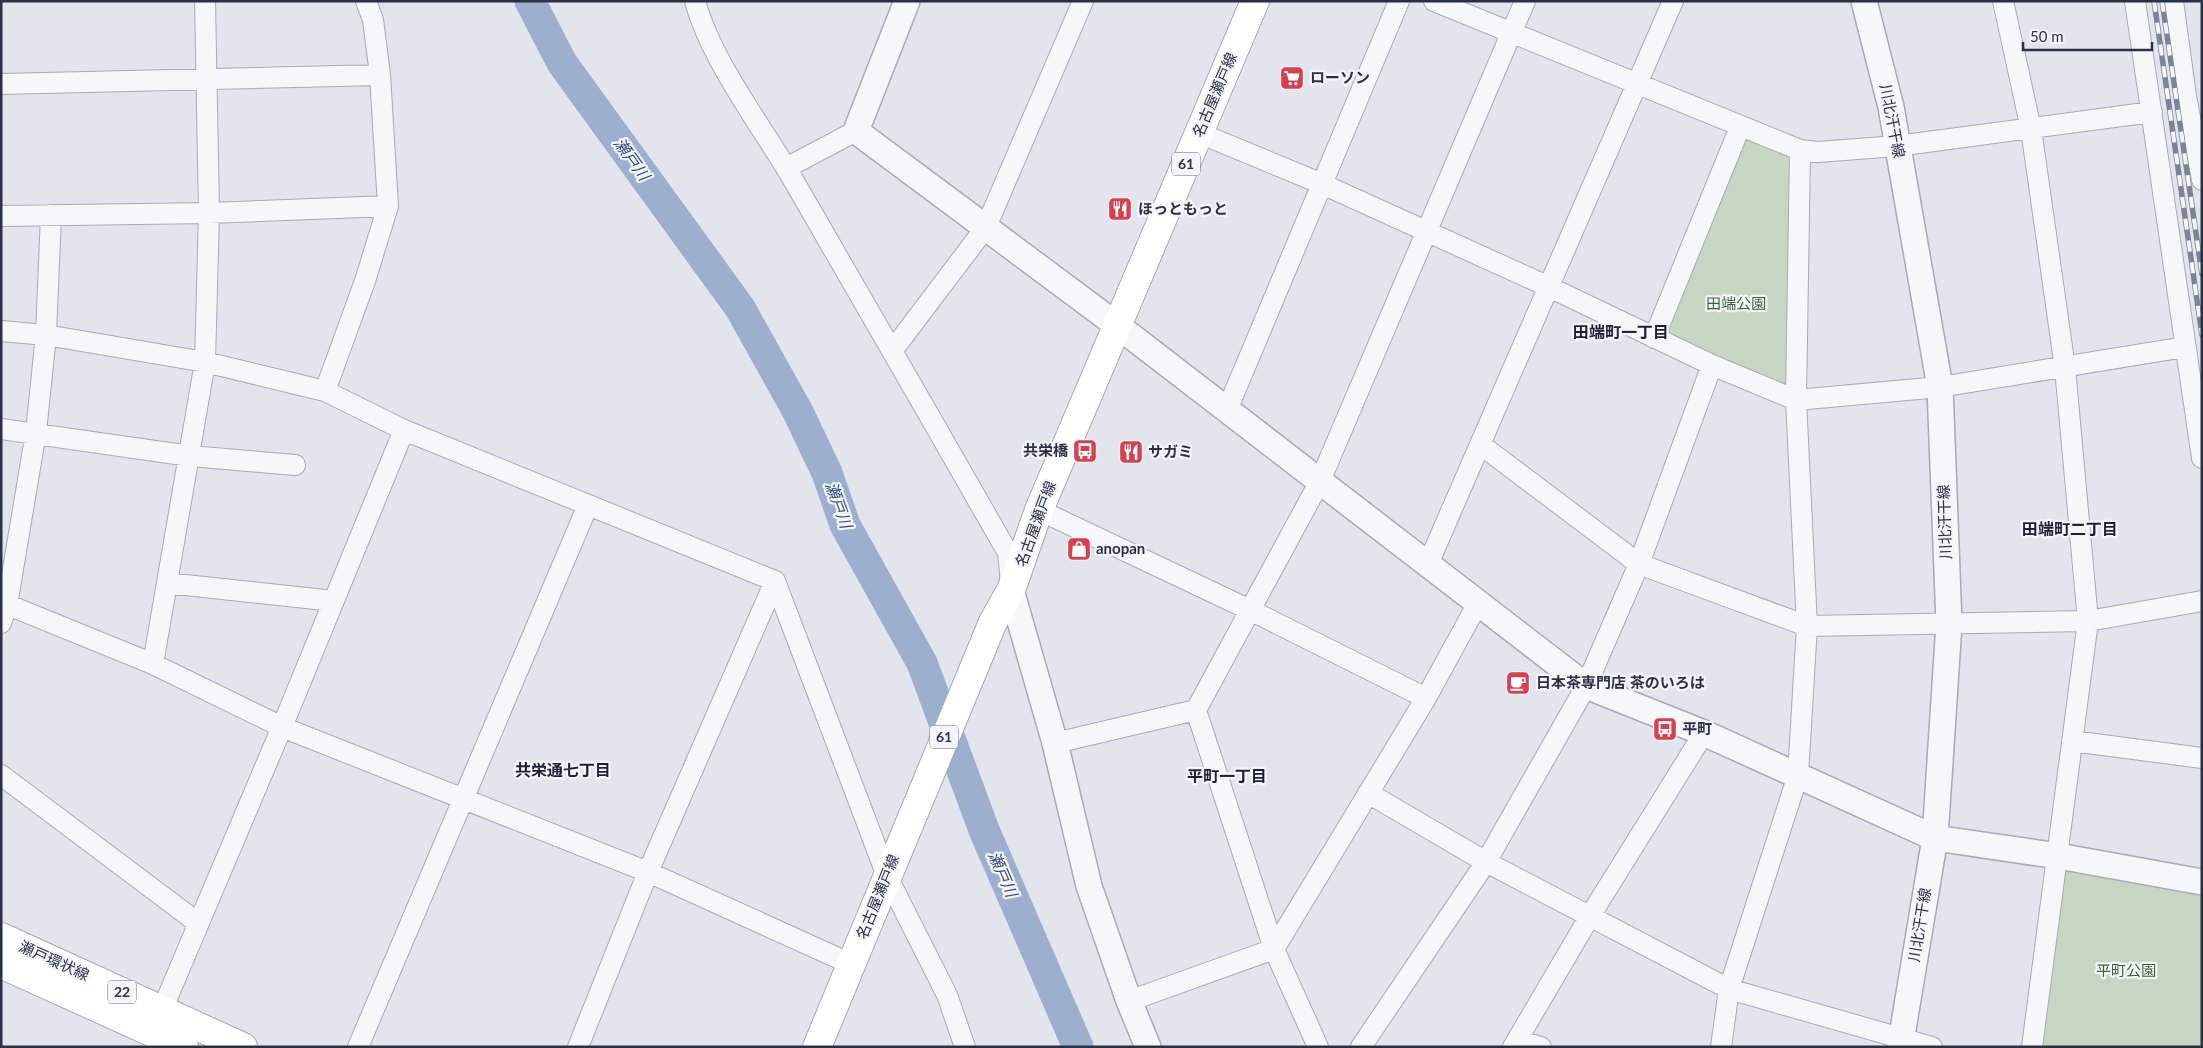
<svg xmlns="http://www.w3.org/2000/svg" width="2203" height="1048" font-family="Lato,'Noto Sans JP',sans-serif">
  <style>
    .green { fill: #c7d6c3 }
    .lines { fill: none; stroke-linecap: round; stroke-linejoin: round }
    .river { stroke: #9cb0ce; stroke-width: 31 }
    .minor-casing { stroke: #a7abb7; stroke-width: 22 }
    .tertiary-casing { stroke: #a7abb7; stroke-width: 28 }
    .primary-casing { stroke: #a1a9b8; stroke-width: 30 }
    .minor { stroke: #f6f7f9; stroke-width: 20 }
    .tertiary { stroke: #f6f7f9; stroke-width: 25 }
    .primary { stroke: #fff; stroke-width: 28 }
    .rail-casing { stroke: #7b8396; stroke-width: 5.5 }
    .rail { stroke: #f3f5f9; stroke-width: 4; stroke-dasharray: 11; stroke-linecap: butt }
    .labels { text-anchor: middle; stroke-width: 4.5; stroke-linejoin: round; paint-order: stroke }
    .shield { fill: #f3f5f9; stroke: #666c7b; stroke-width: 1 }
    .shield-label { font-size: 14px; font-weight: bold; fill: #293145 }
    .poi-label { font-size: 15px; font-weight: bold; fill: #293145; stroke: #f3f5f9; text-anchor: start }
    .street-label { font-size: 15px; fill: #293145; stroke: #f3f5f9 }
    .park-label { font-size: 15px; fill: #3b6235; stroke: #f3f5f9 }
    .water-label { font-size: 16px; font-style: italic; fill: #304d7c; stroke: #f3f5f9 }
    .neighbourhood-label { font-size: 16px; font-weight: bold; fill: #1b2236; stroke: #f3f5f9 }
  </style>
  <rect width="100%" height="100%" fill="#e2e5ec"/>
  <path class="green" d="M 1746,137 L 1792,155 L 1791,392 L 1664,332 Z
    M 2063,871 L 2202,896 L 2202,1047 L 2040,1047 Z"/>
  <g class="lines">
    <path class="river" d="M 530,1 L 562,63 L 740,308 L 798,412 L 827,473 L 845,525 L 922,663 L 984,830 L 1078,1047"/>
    <defs>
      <path id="minor" d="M 695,1 C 710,58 760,124 791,176 C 864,302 936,427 1008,553 L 1011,583
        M 1434,1 L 1800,150 L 1818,152 L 1897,146 L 2152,112
        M 2003,1 L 2031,129 L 2065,368 L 2088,621 L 2032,1047
        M 2135,1 L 2202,458
        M 2173,1 L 2186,96 L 2202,180
        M 1,84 L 380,75
        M 1199,133 L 1320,183 L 1547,286 L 1712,365 L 1796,400 L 1940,387 L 2185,347
        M 786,168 L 856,131
        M 1,216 L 209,213 L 388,206
        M 1,331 L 46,335 L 205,362 L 325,391 L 404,430 L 775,581 L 887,876 L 947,995 L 965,1047
        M 1654,338 L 1740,127
        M 892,351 L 986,227 L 1083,1
        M 325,391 L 365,281 L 388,206 L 380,75 L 373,20 L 366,1
        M 1227,410 L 1399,1
        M 1,429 L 190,456 L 295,465
        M 1481,445 L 1639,564 L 1807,626 L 2088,621 L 2202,601
        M 1039,510 L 1250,610 L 1426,698
        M 1428,564 L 1673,1
        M 167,583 L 334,601
        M 1,602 L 153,664 L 282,727 L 648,872 L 851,964
        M 1,623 L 7,605 L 36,432 L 46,335 L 51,215
        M 153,664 L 205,362 L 209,213 L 205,1
        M 2072,741 L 2202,758
        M 1055,743 L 1196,710
        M 1,775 L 198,923
        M 1368,793 L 1486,862 L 1729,989 L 1932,1047
        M 1129,1001 L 1274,949 L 1426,698 L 1478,603
        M 162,1010 L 282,727 L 404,430
        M 1517,1040 L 1541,1047
        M 358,1047 L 588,505
        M 578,1047 L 648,872 L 775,581
        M 1318,1047 L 1274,949 L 1196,710 L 1320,481 L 1525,1
        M 1361,1047 L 1486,862 L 1586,686 L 1639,564 L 1712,365
        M 1513,1047 L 1590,916 L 1704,733
        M 1721,1047 L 1729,989 L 1798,775 L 1807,626 L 1796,400 L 1800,150"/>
      <path id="tertiary" d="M 907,1 L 856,131 L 1118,326 L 1586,686 L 1704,733 L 1935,838 L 2058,856 L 2202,882
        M 1864,1 L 1891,107 L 1940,387 L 1949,624 L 1935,838 L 1900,1047
        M 1011,590 L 1055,743 L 1089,886 L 1129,1001 L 1148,1047"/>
      <path id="primary" d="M 1,937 L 243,1047
        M 1,964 L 184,1047
        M 817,1047 L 993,622 L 1011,590 L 1039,510 L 1255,1"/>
    </defs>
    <use href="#minor" class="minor-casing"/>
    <use href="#tertiary" class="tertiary-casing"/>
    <use href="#primary" class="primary-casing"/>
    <use href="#minor" class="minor"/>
    <use href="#tertiary" class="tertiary"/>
    <use href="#primary" class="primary"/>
    <defs>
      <path id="rail" d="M 2154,1 L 2202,335
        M 2162,1 L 2202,274"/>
    </defs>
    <use href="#rail" class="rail-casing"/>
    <use href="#rail" class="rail"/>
  </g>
  <defs>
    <symbol id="supermarket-square" viewBox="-11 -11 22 22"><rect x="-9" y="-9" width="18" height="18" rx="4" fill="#d7414d" stroke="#f3f5f9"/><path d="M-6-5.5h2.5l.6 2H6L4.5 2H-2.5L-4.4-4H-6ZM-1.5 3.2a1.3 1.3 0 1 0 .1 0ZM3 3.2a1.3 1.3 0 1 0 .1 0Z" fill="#fff"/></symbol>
    <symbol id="restaurant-square" viewBox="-11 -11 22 22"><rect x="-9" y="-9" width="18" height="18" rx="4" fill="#d7414d" stroke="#f3f5f9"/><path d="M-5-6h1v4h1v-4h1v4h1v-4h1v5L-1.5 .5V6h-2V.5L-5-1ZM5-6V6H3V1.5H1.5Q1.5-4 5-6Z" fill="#fff"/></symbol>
    <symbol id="bus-square" viewBox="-11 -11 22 22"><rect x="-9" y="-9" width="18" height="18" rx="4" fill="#d7414d" stroke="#f3f5f9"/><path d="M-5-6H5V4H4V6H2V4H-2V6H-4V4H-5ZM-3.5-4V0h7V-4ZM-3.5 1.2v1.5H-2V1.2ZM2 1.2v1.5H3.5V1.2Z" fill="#fff"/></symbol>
    <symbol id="shop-square" viewBox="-11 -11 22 22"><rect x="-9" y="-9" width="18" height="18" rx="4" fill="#d7414d" stroke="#f3f5f9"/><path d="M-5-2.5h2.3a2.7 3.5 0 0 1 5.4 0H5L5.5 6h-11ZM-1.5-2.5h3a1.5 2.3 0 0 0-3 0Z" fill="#fff"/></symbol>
    <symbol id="cafe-square" viewBox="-11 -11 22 22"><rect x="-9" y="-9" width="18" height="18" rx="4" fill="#d7414d" stroke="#f3f5f9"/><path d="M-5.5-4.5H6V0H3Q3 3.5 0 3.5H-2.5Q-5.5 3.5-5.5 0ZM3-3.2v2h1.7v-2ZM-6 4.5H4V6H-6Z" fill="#fff"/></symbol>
  </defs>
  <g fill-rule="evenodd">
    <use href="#supermarket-square" x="1278" y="64" width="28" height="28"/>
    <use href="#restaurant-square" x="1106" y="195" width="28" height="28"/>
    <use href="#bus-square" x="1071" y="437" width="28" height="28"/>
    <use href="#restaurant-square" x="1117" y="438" width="28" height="28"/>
    <use href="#shop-square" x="1065" y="535" width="28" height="28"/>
    <use href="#cafe-square" x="1504" y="669" width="28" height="28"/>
    <use href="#bus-square" x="1651" y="715" width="28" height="28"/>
  </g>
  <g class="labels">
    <g class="shield">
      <rect x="1172" y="152.5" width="28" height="23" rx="4"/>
      <rect x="930" y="725.5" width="28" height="23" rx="4"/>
      <rect x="108" y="980.5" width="28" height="23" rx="4"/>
    </g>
    <g class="shield-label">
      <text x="1186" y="169">61</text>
      <text x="944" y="742">61</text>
      <text x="122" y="997">22</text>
    </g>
    <g class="poi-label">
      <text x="1310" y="83">ローソン</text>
      <text x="1138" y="214">ほっともっと</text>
      <text x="1068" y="456" text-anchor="end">共栄橋</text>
      <text x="1148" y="457">サガミ</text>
      <text x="1096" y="554">anopan</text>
      <text x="1536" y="688">日本茶専門店 茶のいろは</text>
      <text x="1682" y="734">平町</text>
    </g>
    <g class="street-label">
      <text transform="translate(1215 95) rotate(-67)" y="5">名古屋瀬戸線</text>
      <text transform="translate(1892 121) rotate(79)" y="5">川北汗干線</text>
      <text transform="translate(1945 522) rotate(-92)" y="5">川北汗干線</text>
      <text transform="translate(1036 524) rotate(-70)" y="5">名古屋瀬戸線</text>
      <text transform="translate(878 897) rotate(-68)" y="5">名古屋瀬戸線</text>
      <text transform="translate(1920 925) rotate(-81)" y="5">川北汗干線</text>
      <text transform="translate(54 961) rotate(24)" y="5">瀬戸環状線</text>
    </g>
    <g class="park-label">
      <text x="1736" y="309">田端公園</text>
      <text x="2126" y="976">平町公園</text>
    </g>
    <g class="water-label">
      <text transform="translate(632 159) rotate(54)" y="6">瀬戸川</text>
      <text transform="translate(839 505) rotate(70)" y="6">瀬戸川</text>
      <text transform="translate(1003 874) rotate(66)" y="6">瀬戸川</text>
    </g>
    <g class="neighbourhood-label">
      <text x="1621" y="338">田端町一丁目</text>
      <text x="2070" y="535">田端町二丁目</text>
      <text x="563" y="776">共栄通七丁目</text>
      <text x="1227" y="782">平町一丁目</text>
    </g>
  </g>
  <rect width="2203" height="1048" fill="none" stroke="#293145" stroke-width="5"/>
  <path d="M2023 42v8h129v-8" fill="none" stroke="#293145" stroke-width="2.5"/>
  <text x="2030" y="42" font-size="15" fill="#293145" stroke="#f3f5f9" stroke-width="4" paint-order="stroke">50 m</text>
</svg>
